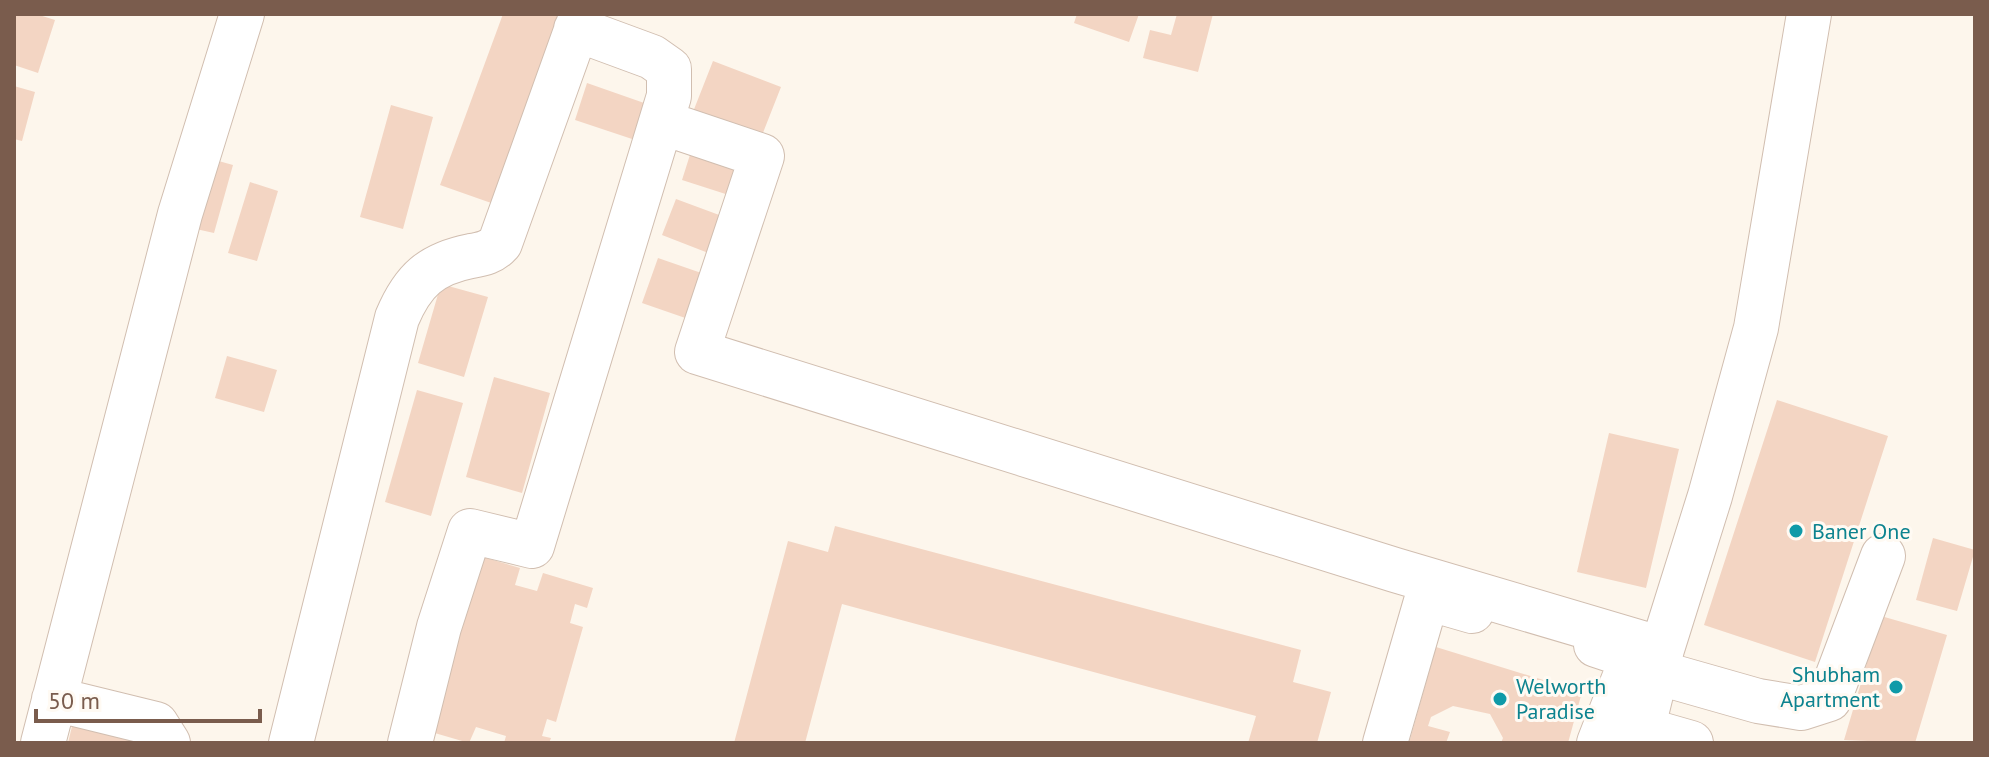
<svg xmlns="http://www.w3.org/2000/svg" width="1989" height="757" font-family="'PT Sans',sans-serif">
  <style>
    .building { fill: #f3d5c3 }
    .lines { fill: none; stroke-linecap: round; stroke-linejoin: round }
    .minor-casing { stroke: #d1beb0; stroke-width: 46 }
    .minor { stroke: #fff; stroke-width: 44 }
    .culture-dot { fill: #0f9aa8; stroke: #fffaf3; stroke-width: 3 }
    .labels { text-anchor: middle; stroke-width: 6; stroke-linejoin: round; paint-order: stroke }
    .culture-label { font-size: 22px; fill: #0d838f; stroke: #fffaf3; text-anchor: start }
  </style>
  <rect width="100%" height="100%" fill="#fdf6ec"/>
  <path class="building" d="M 14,14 L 36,14 L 55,20 L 38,73 L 14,65 Z
    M 503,14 L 564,14 L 494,204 L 440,185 Z
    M 1077,14 L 1139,14 L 1129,42 L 1074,23 Z
    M 1177,14 L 1213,14 L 1198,72 L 1143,58 L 1150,30 L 1171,35 Z
    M 713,61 L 781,87 L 759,143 L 691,117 Z
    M 587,83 L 647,104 L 635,140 L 575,120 Z
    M 14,86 L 35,92 L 22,141 L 14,139 Z
    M 391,105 L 433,117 L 403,229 L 360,217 Z
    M 695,139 L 751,157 L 738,198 L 682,180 Z
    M 215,160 L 233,165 L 214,233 L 196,229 Z
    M 250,182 L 278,191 L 257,261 L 228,253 Z
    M 676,199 L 730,219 L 716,256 L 662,235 Z
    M 658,258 L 710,276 L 694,321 L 642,303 Z
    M 441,284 L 488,297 L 464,377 L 418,363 Z
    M 227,356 L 277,370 L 264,412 L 215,398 Z
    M 494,377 L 550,393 L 522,493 L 466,477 Z
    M 417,390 L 463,403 L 431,516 L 385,502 Z
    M 1777,400 L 1888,436 L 1815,662 L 1704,625 Z
    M 1609,433 L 1679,449 L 1646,588 L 1577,572 Z
    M 835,526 L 1301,650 L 1293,682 L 1331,692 L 1317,743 L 1248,743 L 1256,716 L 842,604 L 805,743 L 734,743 L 788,541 L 828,552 Z
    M 1933,538 L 1975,550 L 1957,611 L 1916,600 Z
    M 473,554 L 520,568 L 515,585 L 537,591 L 543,573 L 593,588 L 587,608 L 575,604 L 570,623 L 583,627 L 556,722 L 547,719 L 542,736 L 551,738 L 549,743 L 504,743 L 506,736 L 476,727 L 469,743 L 421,729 Z
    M 1881,616 L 1947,635 L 1915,743 L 1844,740 Z
    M 1436,647 L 1582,692 L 1568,743 L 1501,743 L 1503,738 L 1490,714 L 1453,706 L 1431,717 L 1428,726 L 1450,732 L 1446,743 L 1409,743 Z
    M 74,718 L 144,743 L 68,743 Z"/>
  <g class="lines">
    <defs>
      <path id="minor" d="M 661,122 L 762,156 L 697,352 L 1395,570 L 1662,649
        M 1596,645 L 1623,654 L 1627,671 L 1599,743
        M 1656,672 L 1758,701 L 1801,708 L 1829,699 L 1883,556
        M 54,699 L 156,724 L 168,743
        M 1642,729 L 1691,743
        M 43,743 L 180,214 L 242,14
        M 291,743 L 397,318 C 413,280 431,264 471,256 C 483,254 492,252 500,243 L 582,14
        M 410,743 L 439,627 L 470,531 L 532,546 L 669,96 L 669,69 L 652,57 L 576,29
        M 1385,743 L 1427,598 L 1472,611
        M 1639,743 L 1662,649 L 1710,496 L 1756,328 L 1809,14"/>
    </defs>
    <use href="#minor" class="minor-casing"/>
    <use href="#minor" class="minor"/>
  </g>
  <g class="culture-dot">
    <circle cx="1796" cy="531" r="8"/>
    <circle cx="1896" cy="687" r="8"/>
    <circle cx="1500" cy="699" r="8"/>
  </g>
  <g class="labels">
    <g class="culture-label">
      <text x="1812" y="539">Baner One</text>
      <text x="1880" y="682" text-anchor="end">Shubham<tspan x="1880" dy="25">Apartment</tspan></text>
      <text x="1516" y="694">Welworth<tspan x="1516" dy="25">Paradise</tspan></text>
    </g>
  </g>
  <rect width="1989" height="757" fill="none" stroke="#7a5c4d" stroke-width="32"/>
  <path d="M36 709v12h224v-12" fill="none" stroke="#7a5c4d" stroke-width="4"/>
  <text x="48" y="709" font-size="24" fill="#7a5c4d" stroke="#fffaf3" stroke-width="6" paint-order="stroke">50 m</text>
</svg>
